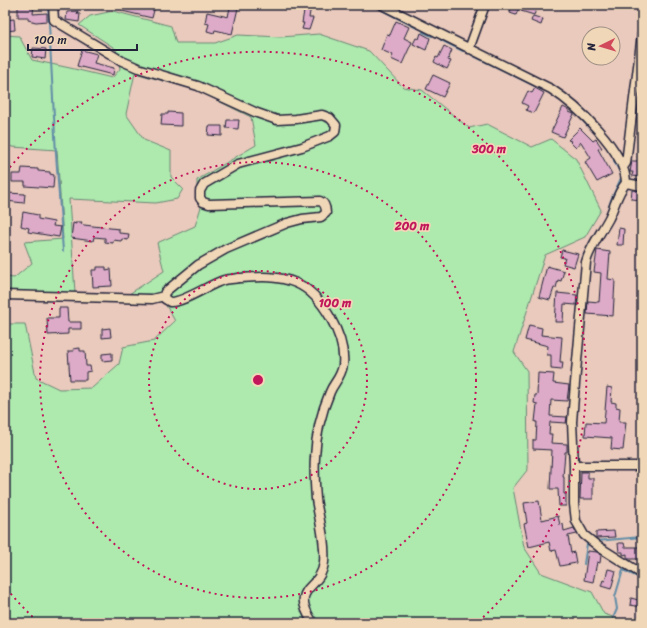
<svg xmlns="http://www.w3.org/2000/svg" width="647" height="628" font-family="Sriracha,sans-serif">
  <style>
    .green { fill: #aee9ae; stroke: #688674; fill-rule: evenodd }
    .lines { fill: none; stroke-linecap: round; stroke-linejoin: round }
    .stream { stroke: #628da7; stroke-width: 2 }
    .building { fill: #ddabc8; stroke: #22223b }
    .minor-casing { stroke: #22223b; stroke-width: 11 }
    .minor { stroke: #f0d7b7; stroke-width: 8 }
    .ring { fill: none; stroke: #c2185b; stroke-width: 2; stroke-dasharray: 2 4 }
    .centre { fill: #c2185b; stroke: #f0d7b7; stroke-width: 2 }
    .ring-label { font-size: 12px; text-anchor: middle; font-weight: bold; fill: #c2185b; stroke: #f0d7b7; stroke-width: 3.5; stroke-linejoin: round; paint-order: stroke }
  </style>
  <rect width="100%" height="100%" fill="#eacabc"/>
  <filter id="ink" filterUnits="userSpaceOnUse"><feTurbulence type="fractalNoise" baseFrequency=".025" numOctaves="2"/><feDisplacementMap in="SourceGraphic" scale="8" xChannelSelector="R" yChannelSelector="G"/><feConvolveMatrix kernelMatrix="1 2 1 2 8 2 1 2 1" color-interpolation-filters="sRGB"/></filter>
  <g filter="url(#ink)">
    <path class="green" d="M 113,11 L 171,26 L 176,43 L 215,43 L 238,35 L 281,37 L 319,34 L 369,51 L 403,87 L 422,90 L 469,128 L 487,124 L 532,147 L 551,139 L 576,159 L 601,210 L 585,237 L 545,255 L 514,352 L 527,371 L 528,469 L 513,488 L 524,547 L 541,573 L 592,592 L 604,614 L 631,623 L 5,623 L 5,324 L 25,324 L 36,378 L 59,389 L 92,388 L 119,364 L 123,347 L 154,341 L 175,321 L 164,302 L 5,299 L 5,277 L 14,278 L 32,263 L 24,242 L 63,239 L 57,150 L 12,147 L 5,143 L 5,35 L 19,36 L 32,60 L 70,68 L 112,78 L 120,69 L 116,49 L 79,25 L 90,16 ZM 135,73 L 196,90 L 251,117 L 256,145 L 197,180 L 197,196 L 201,207 L 195,226 L 157,243 L 164,271 L 129,294 L 75,293 L 69,199 L 156,203 L 177,199 L 183,189 L 171,177 L 171,151 L 144,140 L 126,114 Z"/>
    <g class="lines">
      <path class="stream" d="M 48,5 L 56,154 L 63,251
        M 372,5 L 375,7
        M 382,10 L 417,28
        M 423,32 L 432,36
        M 441,40 L 463,51
        M 472,55 L 543,90
        M 583,121 L 593,131
        M 607,213 L 611,200 L 622,176 L 614,161
        M 569,449 L 569,455
        M 570,461 L 570,472
        M 596,541 L 642,537
        M 584,564 L 587,544
        M 611,623 L 617,609 L 615,597 L 623,570 L 642,579"/>
    </g>
    <path class="building" d="M 18,5 L 34,5 L 33,14 L 47,13 L 47,21 L 36,22 L 28,20 L 28,17 L 18,17 Z
      M 124,5 L 149,5 L 155,6 L 152,18 L 122,11 Z
      M 305,5 L 311,5 L 309,18 L 313,18 L 309,30 L 302,29 L 304,23 L 302,23 Z
      M 512,5 L 520,5 L 516,15 L 510,13 Z
      M 523,5 L 538,5 L 534,15 L 521,11 Z
      M 230,7 L 238,8 L 232,34 L 215,30 L 214,33 L 207,31 L 209,24 L 205,23 L 207,12 L 228,17 Z
      M 78,11 L 77,14 L 80,14 L 79,22 L 66,20 L 67,12 Z
      M 533,16 L 543,19 L 541,25 L 531,21 Z
      M 14,19 L 15,30 L 6,31 L 5,20 Z
      M 396,21 L 409,27 L 404,38 L 412,42 L 402,64 L 391,59 L 393,55 L 381,50 L 387,34 L 390,35 Z
      M 421,33 L 430,38 L 426,50 L 413,44 L 416,38 L 419,39 Z
      M 444,46 L 452,50 L 448,60 L 451,61 L 447,69 L 434,62 L 436,57 L 438,58 Z
      M 33,48 L 46,49 L 45,59 L 32,57 Z
      M 82,50 L 97,54 L 94,63 L 114,68 L 113,75 L 77,66 Z
      M 433,75 L 450,83 L 443,97 L 426,89 Z
      M 535,88 L 544,93 L 534,113 L 526,110 L 528,106 L 522,103 L 528,91 L 532,93 Z
      M 563,107 L 569,110 L 569,112 L 574,114 L 563,137 L 551,132 Z
      M 168,112 L 181,113 L 181,126 L 161,125 L 162,114 L 168,114 Z
      M 227,120 L 239,120 L 238,129 L 226,128 Z
      M 209,126 L 222,126 L 222,136 L 208,135 Z
      M 580,128 L 593,141 L 596,139 L 602,148 L 598,149 L 612,174 L 597,182 L 585,162 L 591,158 L 581,142 L 576,148 L 570,142 L 571,141 L 568,140 Z
      M 632,161 L 642,161 L 642,177 L 632,176 L 633,172 L 630,172 Z
      M 22,168 L 38,169 L 38,171 L 50,172 L 50,174 L 54,175 L 53,188 L 25,186 L 25,182 L 12,182 L 12,174 L 21,174 Z
      M 632,190 L 642,191 L 642,200 L 631,199 Z
      M 7,193 L 25,194 L 24,203 L 6,201 Z
      M 23,212 L 38,215 L 38,219 L 54,222 L 53,226 L 61,227 L 59,237 L 28,232 L 29,228 L 21,226 Z
      M 76,222 L 82,222 L 81,224 L 84,225 L 119,229 L 119,233 L 129,234 L 128,240 L 122,239 L 121,241 L 113,240 L 113,243 L 105,242 L 105,238 L 94,237 L 93,241 L 71,238 L 73,223 L 76,224 Z
      M 619,228 L 624,229 L 623,245 L 617,245 Z
      M 562,250 L 578,254 L 574,267 L 563,264 L 565,258 L 560,257 Z
      M 597,250 L 610,252 L 608,279 L 615,280 L 613,316 L 587,314 L 588,301 L 599,302 L 601,273 L 594,272 Z
      M 547,266 L 564,271 L 561,281 L 558,280 L 556,288 L 554,288 L 550,300 L 539,297 Z
      M 97,267 L 106,267 L 106,270 L 111,269 L 112,286 L 93,287 L 92,270 L 97,270 Z
      M 557,293 L 577,295 L 576,305 L 564,304 L 563,322 L 555,322 Z
      M 59,308 L 67,308 L 68,322 L 81,322 L 81,329 L 68,329 L 68,334 L 48,335 L 47,318 L 59,318 Z
      M 529,325 L 542,328 L 541,335 L 562,337 L 560,362 L 563,362 L 562,370 L 551,369 L 551,355 L 547,355 L 548,346 L 525,340 Z
      M 110,328 L 111,337 L 102,338 L 102,329 Z
      M 80,348 L 80,351 L 85,351 L 86,366 L 90,366 L 91,371 L 86,372 L 86,380 L 70,380 L 68,351 L 74,351 L 73,349 Z
      M 112,353 L 112,360 L 102,361 L 102,354 Z
      M 538,373 L 554,374 L 553,383 L 569,385 L 567,401 L 551,400 L 550,416 L 567,417 L 566,423 L 550,422 L 549,434 L 552,434 L 551,443 L 567,444 L 567,452 L 565,452 L 563,477 L 564,477 L 564,494 L 566,494 L 566,506 L 559,506 L 558,489 L 550,489 L 552,450 L 533,449 L 533,440 L 536,440 L 537,422 L 535,422 L 537,404 L 534,403 L 535,395 L 537,395 Z
      M 607,387 L 612,388 L 611,402 L 616,403 L 616,407 L 620,408 L 619,422 L 626,422 L 623,450 L 611,449 L 612,438 L 585,436 L 586,422 L 604,423 Z
      M 581,472 L 588,472 L 588,478 L 593,478 L 593,499 L 580,499 Z
      M 539,501 L 542,520 L 558,516 L 560,525 L 563,524 L 564,531 L 574,528 L 577,534 L 568,536 L 571,553 L 574,552 L 576,563 L 560,566 L 556,550 L 551,551 L 549,542 L 529,547 L 524,524 L 527,523 L 524,503 Z
      M 614,531 L 615,537 L 596,538 L 596,532 Z
      M 618,543 L 624,543 L 625,547 L 640,547 L 640,553 L 642,553 L 642,559 L 629,559 L 627,558 L 627,554 L 623,555 L 623,552 L 619,552 Z
      M 588,551 L 597,552 L 601,555 L 600,563 L 597,562 L 593,582 L 584,580 Z
      M 608,569 L 616,571 L 611,589 L 601,586 L 603,580 L 605,581 Z
      M 631,598 L 642,601 L 642,607 L 630,605 Z"/>
    <g class="lines">
      <defs>
        <path id="minor" d="M 382,5 L 551,89 C 576,105 626,151 626,183 C 617,193 615,206 609,218 C 601,233 590,247 586,262 L 575,383 L 572,422 L 574,466 L 574,504 L 576,521 L 584,535 L 599,547 L 642,574
          M 469,49 L 485,5
          M 623,167 L 626,163 L 642,34
          M 626,183 L 642,186
          M 5,295 L 152,299 L 164,296 L 165,292 L 198,265 L 226,249 L 287,223 L 302,219 L 321,217 L 326,213 C 326,207 325,203 320,201 L 209,204 L 203,202 L 200,198 L 200,191 L 204,184 L 238,164 L 302,147 L 330,136 L 335,132 L 336,125 L 330,118 L 322,115 L 296,119 L 277,120 L 257,113 L 198,86 L 138,68 L 122,61 L 54,20 L 53,5
          M 164,296 L 165,299 C 167,300 168,301 170,302 C 183,303 210,284 224,280 C 228,279 234,279 239,278 C 258,277 277,275 296,283 C 322,294 346,337 343,365 C 341,378 334,382 330,392 C 321,413 316,434 315,457 C 314,470 315,486 316,499 C 319,520 326,541 324,562 C 321,592 288,584 313,623
          M 574,466 L 642,466"/>
      </defs>
      <use href="#minor" class="minor-casing"/>
      <use href="#minor" class="minor"/>
    </g>
  </g>
  <g class="ring">
    <circle cx="258" cy="380" r="109"/>
    <circle cx="258" cy="380" r="218"/>
    <path d="M37 621A327 327 0 0 1 6 588M6 172A327 327 0 1 1 479 621"/>
  </g>
  <circle cx="258" cy="380" r="6" class="centre"/>
  <g class="ring-label">
    <text x="489" y="153">300 m</text>
    <text x="412" y="230">200 m</text>
    <text x="335" y="307">100 m</text>
  </g>
  <rect width="647" height="628" fill="none" stroke="#f0d7b7" stroke-width="20"/>
  <rect x="10" y="10" width="627" height="608" fill="none" stroke="#22223b" stroke-width="1.5" filter="url(#ink)"/>
  <g transform="translate(601 46) rotate(265)"><circle r="19" fill="#f0d7b7" stroke="#9e8f85"/>
  <path d="M0-3L7 15L0 10L-7 15Z" fill="#d1495b"/>
  <text y="-6" font-size="11" font-weight="bold" text-anchor="middle" fill="#22223b">N</text>
  </g>
  <path d="M28 44v6h109v-6" fill="none" stroke="#22223b" stroke-width="2"/>
  <text x="34" y="44" font-size="12" fill="#22223b" stroke="#f0d7b7" stroke-width="3" paint-order="stroke">100 m</text>
</svg>
